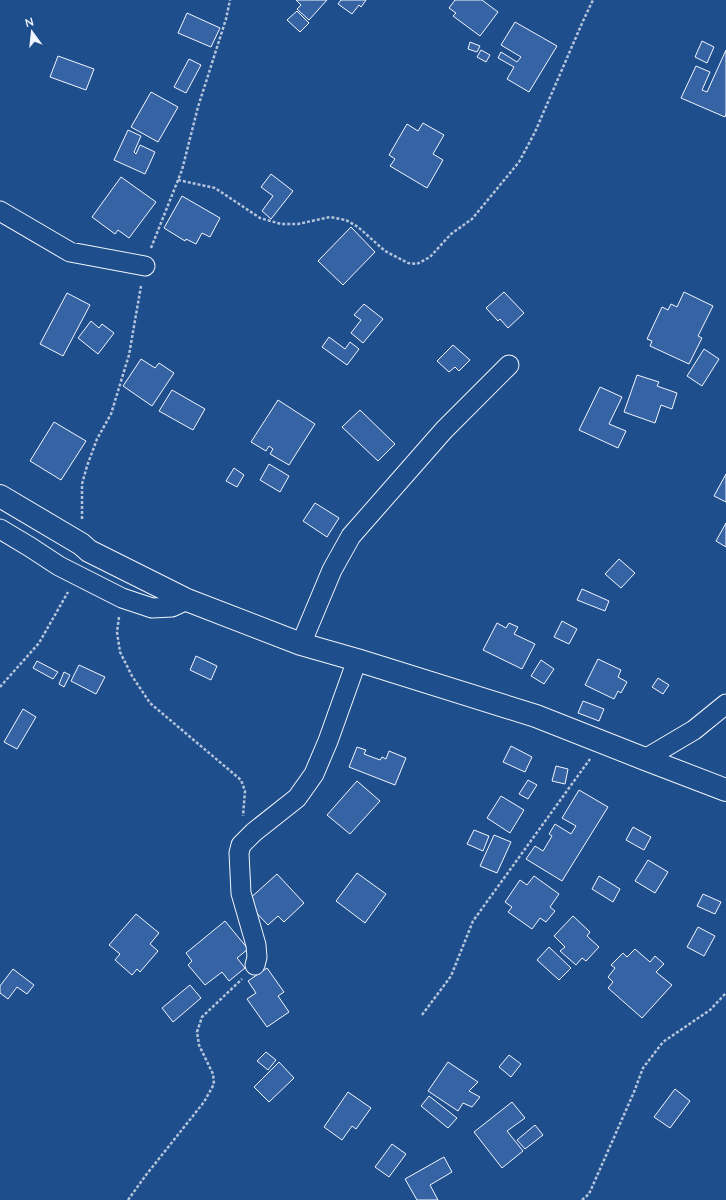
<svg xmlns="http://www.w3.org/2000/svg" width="726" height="1200" font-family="Lato,sans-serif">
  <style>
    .building { fill: #3563a3; stroke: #f2f6ff }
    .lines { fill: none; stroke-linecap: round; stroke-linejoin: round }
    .street-casing { stroke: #f2f6ff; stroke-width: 21 }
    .secondary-casing { stroke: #f2f6ff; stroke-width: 24 }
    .path { stroke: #b3c4dc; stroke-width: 2.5; stroke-dasharray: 3 2; stroke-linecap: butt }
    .street { stroke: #1f4e8c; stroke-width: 19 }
    .secondary { stroke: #1f4e8c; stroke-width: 22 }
  </style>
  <rect width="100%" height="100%" fill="#1f4e8c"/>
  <path class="building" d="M 296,0 L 327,0 L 309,20 L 297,9 L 301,5 Z
    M 341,0 L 366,0 L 361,7 L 359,5 L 352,14 L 338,4 Z
    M 455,0 L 482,0 L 498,12 L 480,36 L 453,16 L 456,13 L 449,8 Z
    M 297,11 L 309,23 L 300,32 L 287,20 Z
    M 187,13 L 220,28 L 211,47 L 178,33 Z
    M 515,22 L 557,46 L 529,92 L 507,79 L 514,67 L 498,58 L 501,52 L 517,62 L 521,57 L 501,45 Z
    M 702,41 L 714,47 L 707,63 L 695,57 Z
    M 470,42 L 480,46 L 477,52 L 468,49 Z
    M 481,50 L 490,55 L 486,62 L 477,57 Z
    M 726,50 L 726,114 L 725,117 L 681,98 L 696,66 L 710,72 L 702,90 L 707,92 Z
    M 58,56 L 94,69 L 86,90 L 50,77 Z
    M 189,59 L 201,65 L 186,93 L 174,87 Z
    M 151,92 L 178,107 L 158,142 L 131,127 Z
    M 423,123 L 444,135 L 433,154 L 443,160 L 427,188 L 390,166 L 395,159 L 389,155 L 407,124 L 418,131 Z
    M 128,130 L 141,136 L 134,152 L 136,154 L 140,145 L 155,152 L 145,174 L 114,160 Z
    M 271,174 L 293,191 L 271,219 L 262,211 L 273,196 L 261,187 Z
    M 121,177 L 156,202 L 129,238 L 118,230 L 115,234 L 92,217 Z
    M 182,196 L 220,218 L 210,237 L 202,233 L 196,244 L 186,239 L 185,241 L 164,228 Z
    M 351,227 L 375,252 L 343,285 L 318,261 Z
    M 504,292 L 524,313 L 508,328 L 500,319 L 498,321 L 486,308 Z
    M 684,292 L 713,306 L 698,336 L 702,338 L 689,364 L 650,346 L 652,341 L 647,339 L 662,307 L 668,310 L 671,304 L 677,307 Z
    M 67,293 L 90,305 L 63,356 L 40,344 Z
    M 364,304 L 383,319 L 363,343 L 351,333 L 361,320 L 354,315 Z
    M 91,321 L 99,328 L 102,324 L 114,333 L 98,354 L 78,338 Z
    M 329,337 L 345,349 L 350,342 L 359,349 L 347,365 L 322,347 Z
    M 453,345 L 470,360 L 459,371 L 455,367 L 449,372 L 437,361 Z
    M 704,349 L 719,359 L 702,386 L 687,376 Z
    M 141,359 L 155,368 L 159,363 L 174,373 L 152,406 L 123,386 Z
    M 637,375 L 659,382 L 657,386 L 677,393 L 672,409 L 661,405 L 655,423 L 624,412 Z
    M 600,387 L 622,397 L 609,424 L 626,431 L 618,448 L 579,430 Z
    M 172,390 L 205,409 L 193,430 L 159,411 Z
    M 278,400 L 315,424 L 289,465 L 270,454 L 273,449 L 269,446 L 266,451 L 251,442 Z
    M 360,410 L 395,444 L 378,461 L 342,427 Z
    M 54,422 L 86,441 L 61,480 L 30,461 Z
    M 269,464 L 289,476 L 280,492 L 260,480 Z
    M 234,468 L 244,475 L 237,487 L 226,481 Z
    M 726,474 L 726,502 L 714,496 Z
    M 315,503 L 339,518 L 327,537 L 303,521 Z
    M 726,523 L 726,547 L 716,541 Z
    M 619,559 L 635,573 L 621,588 L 605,574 Z
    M 582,589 L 609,601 L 605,611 L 577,600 Z
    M 562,621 L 577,629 L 569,644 L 554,637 Z
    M 497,623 L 506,628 L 509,623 L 518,627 L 514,634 L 535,644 L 522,669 L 483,650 Z
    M 196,656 L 217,666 L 211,680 L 190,670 Z
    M 598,659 L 621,670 L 618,677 L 627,682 L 621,693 L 618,691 L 614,699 L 585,685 Z
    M 541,660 L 554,669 L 544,684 L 531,676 Z
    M 37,661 L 58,672 L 53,679 L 33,668 Z
    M 79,665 L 105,677 L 96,694 L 71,681 Z
    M 64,672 L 70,675 L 64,687 L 59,684 Z
    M 658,678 L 669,685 L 663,694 L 652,687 Z
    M 583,701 L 604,709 L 599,721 L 578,713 Z
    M 23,709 L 36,717 L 17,749 L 4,742 Z
    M 511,746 L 532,757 L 525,772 L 503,762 Z
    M 357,747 L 366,750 L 364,754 L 380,760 L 382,757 L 386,759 L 389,751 L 406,758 L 395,785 L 349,767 Z
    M 556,766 L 568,769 L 565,784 L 552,781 Z
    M 528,780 L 537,785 L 528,799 L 519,794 Z
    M 357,781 L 380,801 L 350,834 L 327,815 Z
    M 579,790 L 608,807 L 562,881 L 526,859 L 535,846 L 543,851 L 552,836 L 549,834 L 555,824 L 571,834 L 576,826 L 562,818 Z
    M 501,796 L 524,810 L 510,833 L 487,818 Z
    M 633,827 L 651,837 L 644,850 L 626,840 Z
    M 474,830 L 489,836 L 483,851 L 467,844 Z
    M 494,835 L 511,842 L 497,873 L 480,866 Z
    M 648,860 L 668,872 L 655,893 L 635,881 Z
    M 357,873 L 386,894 L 365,923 L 336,901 Z
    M 277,874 L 304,903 L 284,922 L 278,916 L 268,925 L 246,902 Z
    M 534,876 L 559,894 L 550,907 L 555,911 L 546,922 L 540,918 L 532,929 L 508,912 L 512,907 L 505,902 L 520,880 L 527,885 Z
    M 599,876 L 620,889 L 613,902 L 592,889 Z
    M 703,894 L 721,902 L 715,914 L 697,906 Z
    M 136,914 L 159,933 L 150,944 L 158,951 L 140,972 L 137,969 L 132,975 L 115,960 L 120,954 L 109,945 Z
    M 573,916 L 590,932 L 587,936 L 599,947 L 586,961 L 582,958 L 576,965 L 560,951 L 565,947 L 554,936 Z
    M 225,921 L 248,949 L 237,958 L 245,968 L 229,981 L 222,972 L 205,985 L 188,965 L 192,961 L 186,953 Z
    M 698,927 L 715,936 L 704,956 L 687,947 Z
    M 549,947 L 571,968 L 559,980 L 537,960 Z
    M 635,949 L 650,962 L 655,956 L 664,964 L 656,972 L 672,985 L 642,1018 L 608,988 L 613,982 L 608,977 L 615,968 L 611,965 L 623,953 L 627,957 Z
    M 267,968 L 284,992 L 278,996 L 289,1012 L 267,1027 L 247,999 L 256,993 L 248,981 Z
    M 13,969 L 34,985 L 27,994 L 17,987 L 8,999 L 0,993 L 0,986 Z
    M 190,985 L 201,998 L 173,1022 L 162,1008 Z
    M 266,1052 L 276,1060 L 268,1070 L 257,1061 Z
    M 509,1055 L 521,1064 L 511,1077 L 499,1067 Z
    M 279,1062 L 294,1078 L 269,1102 L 254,1087 Z
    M 448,1062 L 478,1082 L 469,1091 L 480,1097 L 472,1107 L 463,1103 L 458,1111 L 428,1091 Z
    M 675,1089 L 690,1101 L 670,1128 L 654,1117 Z
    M 348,1092 L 371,1108 L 356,1129 L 352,1126 L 342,1140 L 324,1127 Z
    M 429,1096 L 457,1118 L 448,1128 L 421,1106 Z
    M 512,1102 L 525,1118 L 507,1131 L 523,1151 L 502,1168 L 474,1132 Z
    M 535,1125 L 543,1135 L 525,1149 L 517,1140 Z
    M 392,1144 L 406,1154 L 389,1177 L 375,1167 Z
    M 444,1157 L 452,1172 L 430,1185 L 438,1200 L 417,1200 L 405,1179 Z"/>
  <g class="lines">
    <defs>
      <path id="street" d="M 0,211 L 70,252 L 145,266
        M 0,529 L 30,547 L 59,566 L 122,598 L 152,608 L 172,607 L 187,600
        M 301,644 L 332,570 L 351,536 L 444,430 L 509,365
        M 645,759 L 694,730 L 726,704
        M 255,965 L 257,957 L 256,945 L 241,893 L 239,853 L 241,845 L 254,832 L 297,798 L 314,774 L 328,741 L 357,660"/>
      <path id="secondary" d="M 0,496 L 81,544 L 89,551 L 187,600 L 301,644 L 357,660 L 536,716 L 645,759 L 726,790"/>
    </defs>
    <use href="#street" class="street-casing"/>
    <use href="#secondary" class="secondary-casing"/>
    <path class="path" d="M 178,180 L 215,188 L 260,218 L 281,224 L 298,224 L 330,217 L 346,220 L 358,227 L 385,251 L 408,263 L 417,264 L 430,257 L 451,234 L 472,219 L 519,162 L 535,132 L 583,21 L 593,0
      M 151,248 L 182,170 L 198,107 L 226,19 L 230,0
      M 82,519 L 82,484 L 87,466 L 97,439 L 111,414 L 129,355 L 141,286
      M 119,617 L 117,632 L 120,652 L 132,676 L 150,703 L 241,780 L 245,791 L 243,816
      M 0,687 L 39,643 L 68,592
      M 422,1015 L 451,976 L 473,921 L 590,759
      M 128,1200 L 146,1175 L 204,1102 L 214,1084 L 213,1074 L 199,1045 L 197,1032 L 202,1017 L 242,979
      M 582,1200 L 589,1194 L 634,1092 L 643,1068 L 663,1042 L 710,1010 L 726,993"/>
    <use href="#street" class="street"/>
    <use href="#secondary" class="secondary"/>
  </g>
  <g transform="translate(32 32) rotate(345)" stroke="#1f4e8c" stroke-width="3" paint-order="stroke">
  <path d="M0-3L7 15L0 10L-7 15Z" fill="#f2f6ff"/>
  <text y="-6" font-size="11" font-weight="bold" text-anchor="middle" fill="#f2f6ff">N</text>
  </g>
</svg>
